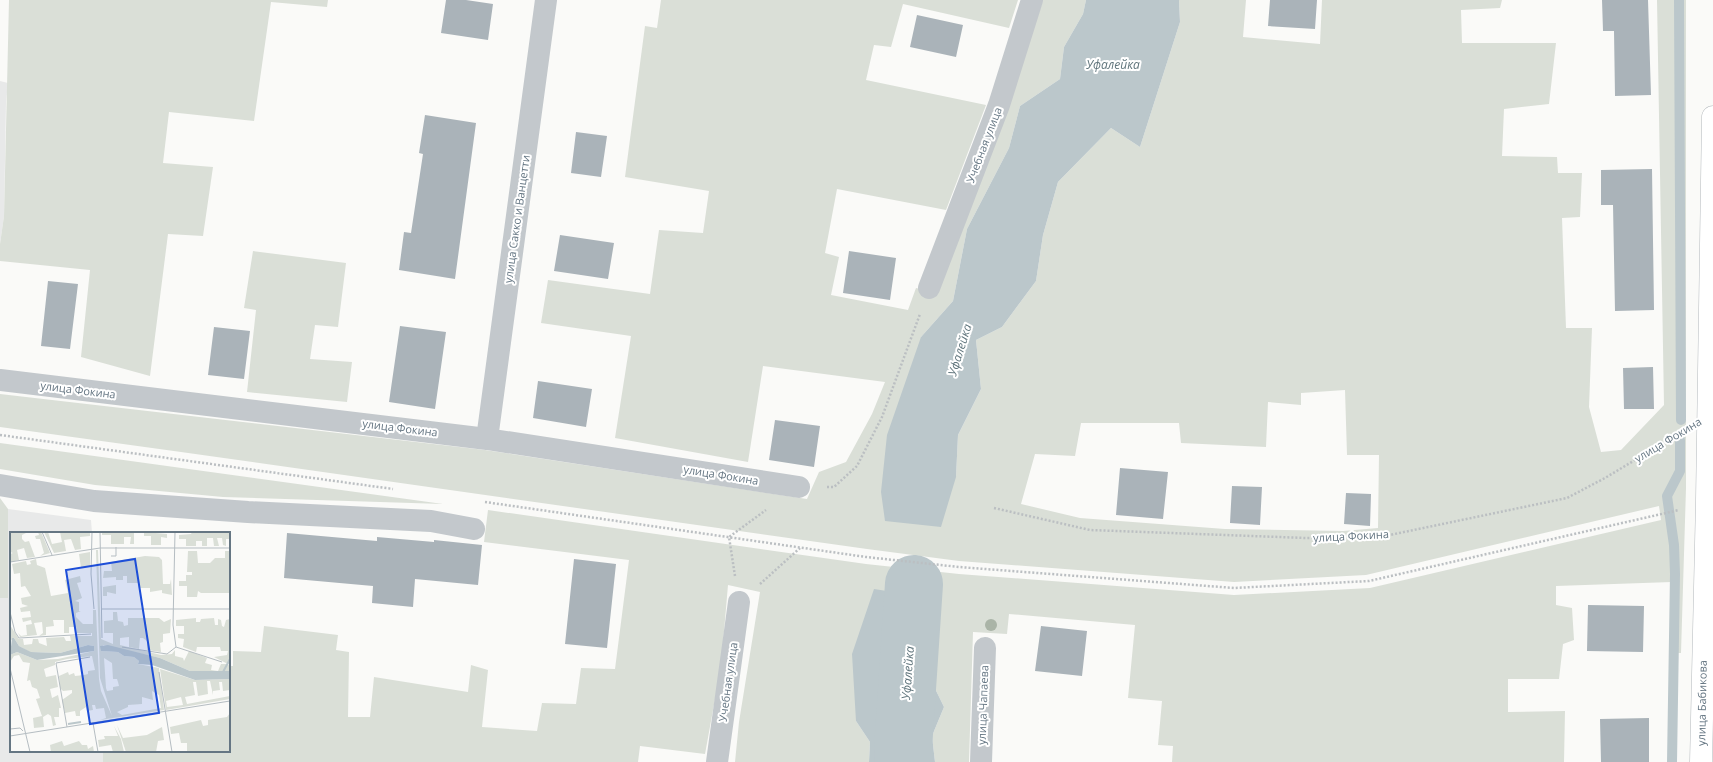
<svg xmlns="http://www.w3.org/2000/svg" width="1713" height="762" font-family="'Open Sans',sans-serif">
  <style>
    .built { fill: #e8e9e9 }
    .green { fill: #dadfd7; fill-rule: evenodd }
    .water { fill: #bbc7cb }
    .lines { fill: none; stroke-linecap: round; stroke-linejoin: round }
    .stream { stroke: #bbc7cb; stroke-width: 10 }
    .river { stroke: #bbc7cb; stroke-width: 58 }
    .building { fill: #aab3b9 }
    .primary-casing { stroke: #b5babe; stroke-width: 23 }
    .path { stroke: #bbbfc2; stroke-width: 2.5; stroke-dasharray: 2 2; stroke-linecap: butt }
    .minor { stroke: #c3c8cc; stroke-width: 22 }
    .primary { stroke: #fff; stroke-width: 22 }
    .tree { fill: #aab4a7 }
    .labels { text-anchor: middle; stroke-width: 4; stroke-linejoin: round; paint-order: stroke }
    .street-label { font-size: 11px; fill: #657683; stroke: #fff }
    .water-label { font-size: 12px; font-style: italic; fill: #60757c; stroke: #fff }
    .inset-river { fill: none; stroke: #bbc7cb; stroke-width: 2 }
    .inset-road { fill: none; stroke: #b5bdc2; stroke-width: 1 }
    .view { fill: #1d4ed8; fill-opacity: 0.15; stroke: #1d4ed8; stroke-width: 2 }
    .inset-edge { fill: none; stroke: #657683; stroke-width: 2 }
  </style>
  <rect width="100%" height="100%" fill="#fafaf8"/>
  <path class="built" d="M 0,81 L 8,83 L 6,102 L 4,216 L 0,244 Z
    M 8,509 L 91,520 L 92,533 L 11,533 L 11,751 L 103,751 L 103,762 L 0,762 L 0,598 L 8,597 Z"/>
  <path class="green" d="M 9,0 L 328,0 L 327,7 L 271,2 L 254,121 L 169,112 L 163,163 L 213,167 L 203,236 L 168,234 L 150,376 L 81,357 L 90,270 L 0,261 L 0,244 L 4,216 Z
    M 661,0 L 1018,0 L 1009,28 L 903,4 L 891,47 L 874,45 L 866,80 L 986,105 L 946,210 L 837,189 L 825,253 L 839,257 L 831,295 L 908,310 L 916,288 L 937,293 L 1006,111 L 1043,0 L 1086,0 L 1083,14 L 1064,47 L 1060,79 L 1020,106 L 1009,148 L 967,229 L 953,301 L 921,337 L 956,477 L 958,435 L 981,389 L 976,340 L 1002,327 L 1036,281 L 1043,235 L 1058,182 L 1111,128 L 1140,147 L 1180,22 L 1179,0 L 1246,0 L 1243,37 L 1320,44 L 1322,0 L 1502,0 L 1500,8 L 1461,10 L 1462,43 L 1556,43 L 1549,104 L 1504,109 L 1502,156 L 1557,157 L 1558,173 L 1582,173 L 1580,217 L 1562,218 L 1566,328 L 1592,328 L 1589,407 L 1601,452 L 1621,450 L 1664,405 L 1657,0 L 1686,0 L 1686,488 L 1681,653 L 1671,653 L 1672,582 L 1556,586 L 1556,605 L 1572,608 L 1574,640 L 1563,644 L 1559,679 L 1508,679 L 1508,712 L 1565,711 L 1564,762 L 1172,762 L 1173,746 L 1158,745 L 1162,701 L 1128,698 L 1135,625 L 1009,614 L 1007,634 L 973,632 L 969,762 L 935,762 L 932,736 L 944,707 L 926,670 L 931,598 L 856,721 L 870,742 L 869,762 L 735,762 L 739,722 L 760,592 L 728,585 L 721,666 L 705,754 L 640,746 L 638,762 L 103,762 L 103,751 L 229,751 L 229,666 L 233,666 L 233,651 L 261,652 L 264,626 L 338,635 L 336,650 L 349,652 L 348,717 L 370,717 L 374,677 L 468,692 L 471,665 L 488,670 L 482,727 L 537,731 L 542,703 L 576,704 L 581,668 L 615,669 L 629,560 L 484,542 L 488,510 L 866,564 L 959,574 L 1234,595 L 1370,588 L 1661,520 L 1659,506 L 1366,575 L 1234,582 L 959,561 L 867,549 L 181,452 L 0,427 L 0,394 L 485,450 L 807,499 L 819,472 L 846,462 L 872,414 L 885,382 L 763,366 L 748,462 L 615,438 L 631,336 L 541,323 L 548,280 L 650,294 L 659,230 L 703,233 L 709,191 L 625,177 L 645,26 L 657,28 ZM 1345,390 L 1347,455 L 1379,455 L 1378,528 L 1343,531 L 1225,529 L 1080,518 L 1021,504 L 1035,454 L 1075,456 L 1081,423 L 1179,423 L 1181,443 L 1266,447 L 1268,402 L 1301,405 L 1301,393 Z
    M 253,251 L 346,263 L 338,327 L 315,325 L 310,359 L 352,362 L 347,402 L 247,392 L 256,310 L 244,308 Z
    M 0,443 L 443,504 L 223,497 L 95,485 L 0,469 Z
    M 0,498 L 8,509 L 8,598 L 0,598 Z"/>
  <path class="water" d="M 1086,0 L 1179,0 L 1180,22 L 1140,147 L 1111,128 L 1058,182 L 1043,235 L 1036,281 L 1002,327 L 976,340 L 981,389 L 958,435 L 956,477 L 941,527 L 885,521 L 881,492 L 887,435 L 921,337 L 953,301 L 967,229 L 1009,148 L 1020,106 L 1060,79 L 1064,47 L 1083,14 Z
    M 874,589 L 931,598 L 926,670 L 944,707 L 932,736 L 935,762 L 869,762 L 870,742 L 856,721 L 852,654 Z"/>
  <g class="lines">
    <path class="stream" d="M 1679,0 L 1681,420
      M 1672,762 L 1675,574 L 1674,545 L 1667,496 L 1680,471 L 1680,440"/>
    <path class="river" d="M 904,762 L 903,748 L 914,584"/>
  </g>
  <path class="building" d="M 446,0 L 466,0 L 493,4 L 488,40 L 441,33 Z
    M 1270,0 L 1317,0 L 1315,29 L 1268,26 Z
    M 1602,0 L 1648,0 L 1651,95 L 1615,96 L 1614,31 L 1603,31 Z
    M 917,15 L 963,25 L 956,57 L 910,47 Z
    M 425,115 L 476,123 L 455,279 L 399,270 L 404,232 L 411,233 L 423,154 L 419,153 Z
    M 576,132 L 607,136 L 601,177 L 571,173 Z
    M 1652,169 L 1654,310 L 1615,311 L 1613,205 L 1601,205 L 1601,170 Z
    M 560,235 L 614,243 L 608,279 L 554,271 Z
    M 849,251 L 896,258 L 890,300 L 843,293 Z
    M 48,281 L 78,284 L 70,349 L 41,346 Z
    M 400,326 L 446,332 L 435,409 L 389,402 Z
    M 214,327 L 250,331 L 244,379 L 208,375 Z
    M 1653,367 L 1654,409 L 1624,409 L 1623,368 Z
    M 538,381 L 592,389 L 586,427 L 533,418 Z
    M 775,420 L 820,426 L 814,467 L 769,460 Z
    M 1120,468 L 1168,472 L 1163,519 L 1116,515 Z
    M 1232,486 L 1262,487 L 1260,525 L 1230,523 Z
    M 1346,493 L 1371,494 L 1370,526 L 1344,524 Z
    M 287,533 L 377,541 L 377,537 L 434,542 L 434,540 L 482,545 L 478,585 L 415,579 L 413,607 L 372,603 L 373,586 L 284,578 Z
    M 574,559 L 616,564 L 607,648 L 565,644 Z
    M 1588,605 L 1644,606 L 1643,652 L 1587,651 Z
    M 1041,626 L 1087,631 L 1082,676 L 1035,671 Z
    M 1649,718 L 1649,762 L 1601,762 L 1600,719 Z"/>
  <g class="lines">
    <defs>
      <path id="primary" d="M 1701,762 L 1707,500 L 1713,117"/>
    </defs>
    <use href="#primary" class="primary-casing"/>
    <path class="path" d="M 0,435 L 393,489
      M 827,487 L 834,487 L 857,466 L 882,417 L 920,314
      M 485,502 L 866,557 L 959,567 L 1234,588 L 1369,581 L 1679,510
      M 994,508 L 1090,530 L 1306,538 L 1385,536 L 1567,498 L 1605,478 L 1680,433
      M 735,576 L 729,537 L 766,510
      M 760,584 L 800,548"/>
    <path class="minor" d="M 929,288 L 999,105 L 1032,0
      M 0,380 L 487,439 L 799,487
      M 487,439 L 546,0
      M 0,485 L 94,501 L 248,512 L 431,521 L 474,529
      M 717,762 L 739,602
      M 981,762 L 985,648"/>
    <use href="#primary" class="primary"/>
  </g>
  <circle class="tree" cx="991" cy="625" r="6"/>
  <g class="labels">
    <g class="street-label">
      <text transform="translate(984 145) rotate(-69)" y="4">Учебная улица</text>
      <text transform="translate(517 219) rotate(-82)" y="4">улица Сакко и Ванцетти</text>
      <text transform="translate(78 390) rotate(7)" y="4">улица Фокина</text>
      <text transform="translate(400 428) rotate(7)" y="4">улица Фокина</text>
      <text transform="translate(1668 440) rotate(-31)" y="4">улица Фокина</text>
      <text transform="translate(721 475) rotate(9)" y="4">улица Фокина</text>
      <text transform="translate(1351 536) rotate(-3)" y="4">улица Фокина</text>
      <text transform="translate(728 682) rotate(-82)" y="4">Учебная улица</text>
      <text transform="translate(1702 703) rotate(-89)" y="4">улица Бабикова</text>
      <text transform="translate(983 705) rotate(-88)" y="4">улица Чапаева</text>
    </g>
    <g class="water-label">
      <text x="1113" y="69">Уфалейка</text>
      <text transform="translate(960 350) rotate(-73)" y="4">Уфалейка</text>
      <text transform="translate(908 673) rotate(-86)" y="4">Уфалейка</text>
    </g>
  </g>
  <g transform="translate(10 532)">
    <rect width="220" height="220" fill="#fafaf8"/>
    <path d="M 0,0 L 18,0 L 12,3 L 12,7 L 15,10 L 19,9 L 25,25 L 17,26 L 14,16 L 7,18 L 9,28 L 1,30 L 0,22 L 3,21 L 0,20 ZM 28,0 L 31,0 L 40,21 L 30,24 L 34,21 L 30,7 L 26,7 L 25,4 L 29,3 ZM 34,0 L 38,0 L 42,12 L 52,10 L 50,0 L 80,0 L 80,4 L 70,5 L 71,17 L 65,18 L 61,7 L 54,8 L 56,19 L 44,21 ZM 92,0 L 124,0 L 124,12 L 120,12 L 121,5 L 114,5 L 114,12 L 101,12 L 101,3 L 92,3 ZM 134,0 L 157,2 L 157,6 L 151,5 L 151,13 L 159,13 L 141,13 L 141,4 L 134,4 ZM 182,0 L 220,0 L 220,7 L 216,7 L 216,14 L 213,13 L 212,6 L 207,6 L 209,14 L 204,14 L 203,6 L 197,6 L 197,14 L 192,14 L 192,9 L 186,9 L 186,14 L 176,14 L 176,7 L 169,7 L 169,3 L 181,2 ZM 86,18 L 88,18 L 91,107 L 103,112 L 103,101 L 94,101 L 94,89 L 103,88 L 103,80 L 107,80 L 108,89 L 113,90 L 114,94 L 118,93 L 118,86 L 149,86 L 154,90 L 161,87 L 160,101 L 153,102 L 153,110 L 150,111 L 151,120 L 137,118 L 137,109 L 133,106 L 130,106 L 129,117 L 119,115 L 119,105 L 110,106 L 110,113 L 151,123 L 162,122 L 165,118 L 165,124 L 173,126 L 174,129 L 179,119 L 197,126 L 195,131 L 202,133 L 201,138 L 208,139 L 211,132 L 217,132 L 220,134 L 220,140 L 180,139 L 150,126 L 93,113 L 91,119 L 108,120 L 114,124 L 124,125 L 129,129 L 128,132 L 149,136 L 154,178 L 90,188 L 96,186 L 94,176 L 86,177 L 85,173 L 82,173 L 83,178 L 77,179 L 76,175 L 70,179 L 70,184 L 66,184 L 65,179 L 55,181 L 52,168 L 62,161 L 62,158 L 53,159 L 50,156 L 49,144 L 58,140 L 59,143 L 64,141 L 65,144 L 74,143 L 78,142 L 78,139 L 85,138 L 82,124 L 57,127 L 45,130 L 45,133 L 34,137 L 36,145 L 46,143 L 48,155 L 40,157 L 42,166 L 48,163 L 51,176 L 49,176 L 49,185 L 44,185 L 46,193 L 43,194 L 41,184 L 38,182 L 33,185 L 34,195 L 24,196 L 23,186 L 32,184 L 26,167 L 30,166 L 27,157 L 22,155 L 20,148 L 17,149 L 20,131 L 13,130 L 9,123 L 4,124 L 0,130 L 0,123 L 7,120 L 27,128 L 48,127 L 84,119 L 84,114 L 78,113 L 50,121 L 20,120 L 9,114 L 4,106 L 0,109 L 0,93 L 9,107 L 13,107 L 14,113 L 22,112 L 23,107 L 28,107 L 29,111 L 37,114 L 36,106 L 54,105 L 56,109 L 61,109 L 60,104 L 82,104 L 82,101 L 67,101 L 66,95 L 59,95 L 59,101 L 54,101 L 54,88 L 43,88 L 44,94 L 36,95 L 36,103 L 29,104 L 33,101 L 32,90 L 24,91 L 27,103 L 10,105 L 8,101 L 11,104 L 17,103 L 16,93 L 22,92 L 21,88 L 13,90 L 12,86 L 21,85 L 20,79 L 11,80 L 10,76 L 18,74 L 12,72 L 11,66 L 21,64 L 15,54 L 11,55 L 10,41 L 4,42 L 2,32 L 16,29 L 17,33 L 21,32 L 20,29 L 26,27 L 27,33 L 35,36 L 41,64 L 58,61 L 55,48 L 70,44 L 71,50 L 67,51 L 72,66 L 65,69 L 69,70 L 69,79 L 71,79 L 66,81 L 66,85 L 73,92 L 83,92 L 83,78 L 86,78 L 89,147 L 91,159 L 102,184 L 90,146 ZM 94,126 L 102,131 L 103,147 L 107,147 L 108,150 L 109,154 L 103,155 L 103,158 L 97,159 L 96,156 ZM 142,159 L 149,163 L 151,176 L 112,183 L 107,180 L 118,175 L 118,173 L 132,172 L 132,165 L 143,168 ZM 178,19 L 187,19 L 188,31 L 200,31 L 205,26 L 215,26 L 215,19 L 220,19 L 220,61 L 191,61 L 188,59 L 187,65 L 177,65 L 177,54 L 169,54 L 169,49 L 176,49 L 176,43 L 182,43 L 182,40 L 177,40 ZM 80,20 L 80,34 L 71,36 L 69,22 ZM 135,24 L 149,25 L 152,28 L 153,52 L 160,52 L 161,47 L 162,63 L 152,61 L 152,58 L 140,60 L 140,56 L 129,56 L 128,51 L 117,51 L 117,44 L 113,44 L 113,48 L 106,48 L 106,45 L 93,46 L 94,39 L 102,39 L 101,30 ZM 106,53 L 106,62 L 97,60 L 97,64 L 93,64 L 93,55 ZM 186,86 L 186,90 L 190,90 L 191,87 L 204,86 L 205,93 L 208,93 L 208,87 L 211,88 L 212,94 L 214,95 L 216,88 L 220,87 L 220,133 L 204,125 L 217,123 L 218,119 L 211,119 L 210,115 L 187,115 L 186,120 L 173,115 L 174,107 L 168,106 L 168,102 L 174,102 L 174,94 L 166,94 L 166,88 ZM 150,137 L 185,148 L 220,147 L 220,158 L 213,159 L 212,150 L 209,150 L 210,158 L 203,159 L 203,163 L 200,149 L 197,149 L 198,162 L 188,164 L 186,150 L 183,150 L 185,163 L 175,165 L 177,172 L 220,164 L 220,167 L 156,178 ZM 171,165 L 173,173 L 157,175 L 156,169 ZM 220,181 L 220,220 L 177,220 L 177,211 L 171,211 L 169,201 L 161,202 L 160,195 L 191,188 L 193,194 L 198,193 L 198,188 L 217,185 ZM 107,193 L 113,206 L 137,203 L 152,195 L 154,208 L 148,209 L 146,220 L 116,220 ZM 104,194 L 111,207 L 114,220 L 103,220 L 101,213 L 89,215 L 88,208 L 95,207 L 94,204 L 108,204 ZM 52,209 L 54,214 L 69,209 L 72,213 L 77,213 L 78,217 L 83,214 L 84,220 L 41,220 L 40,213 Z" fill="#dadfd7" fill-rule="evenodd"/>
    <path d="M 2,106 L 4,106 L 9,114 L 21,120 L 50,121 L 78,113 L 84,114 L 84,119 L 27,128 L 7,120 L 0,123 ZM 98,113 L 150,126 L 180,139 L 219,139 L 220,147 L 185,148 L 142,133 L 128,132 L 129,129 L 124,125 L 114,124 L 108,120 L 91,119 L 90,114 Z" fill="#bbc7cb"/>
    <path class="inset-river" d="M 213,140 L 220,127M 58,192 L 71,190"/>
    <path class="inset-road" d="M 32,0 L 42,23M 82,0 L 81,42 L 84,77M 90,0 L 92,106M 101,24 L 106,24 L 106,15M 0,30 L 90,16 L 220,16M 92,77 L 220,77M 0,80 L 5,100 L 9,106 L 81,102M 112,115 L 157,122 L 166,115 L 163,93 L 165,0M 166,115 L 212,130M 0,136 L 20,220M 149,140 L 162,220M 83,191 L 88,220M 57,195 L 46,131 L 80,125M 0,197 L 10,196 L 13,199M 0,204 L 220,169"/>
    <path class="view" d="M 125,27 L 149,181 L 80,192 L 56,38 Z"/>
    <rect width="220" height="220" class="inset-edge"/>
  </g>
</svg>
